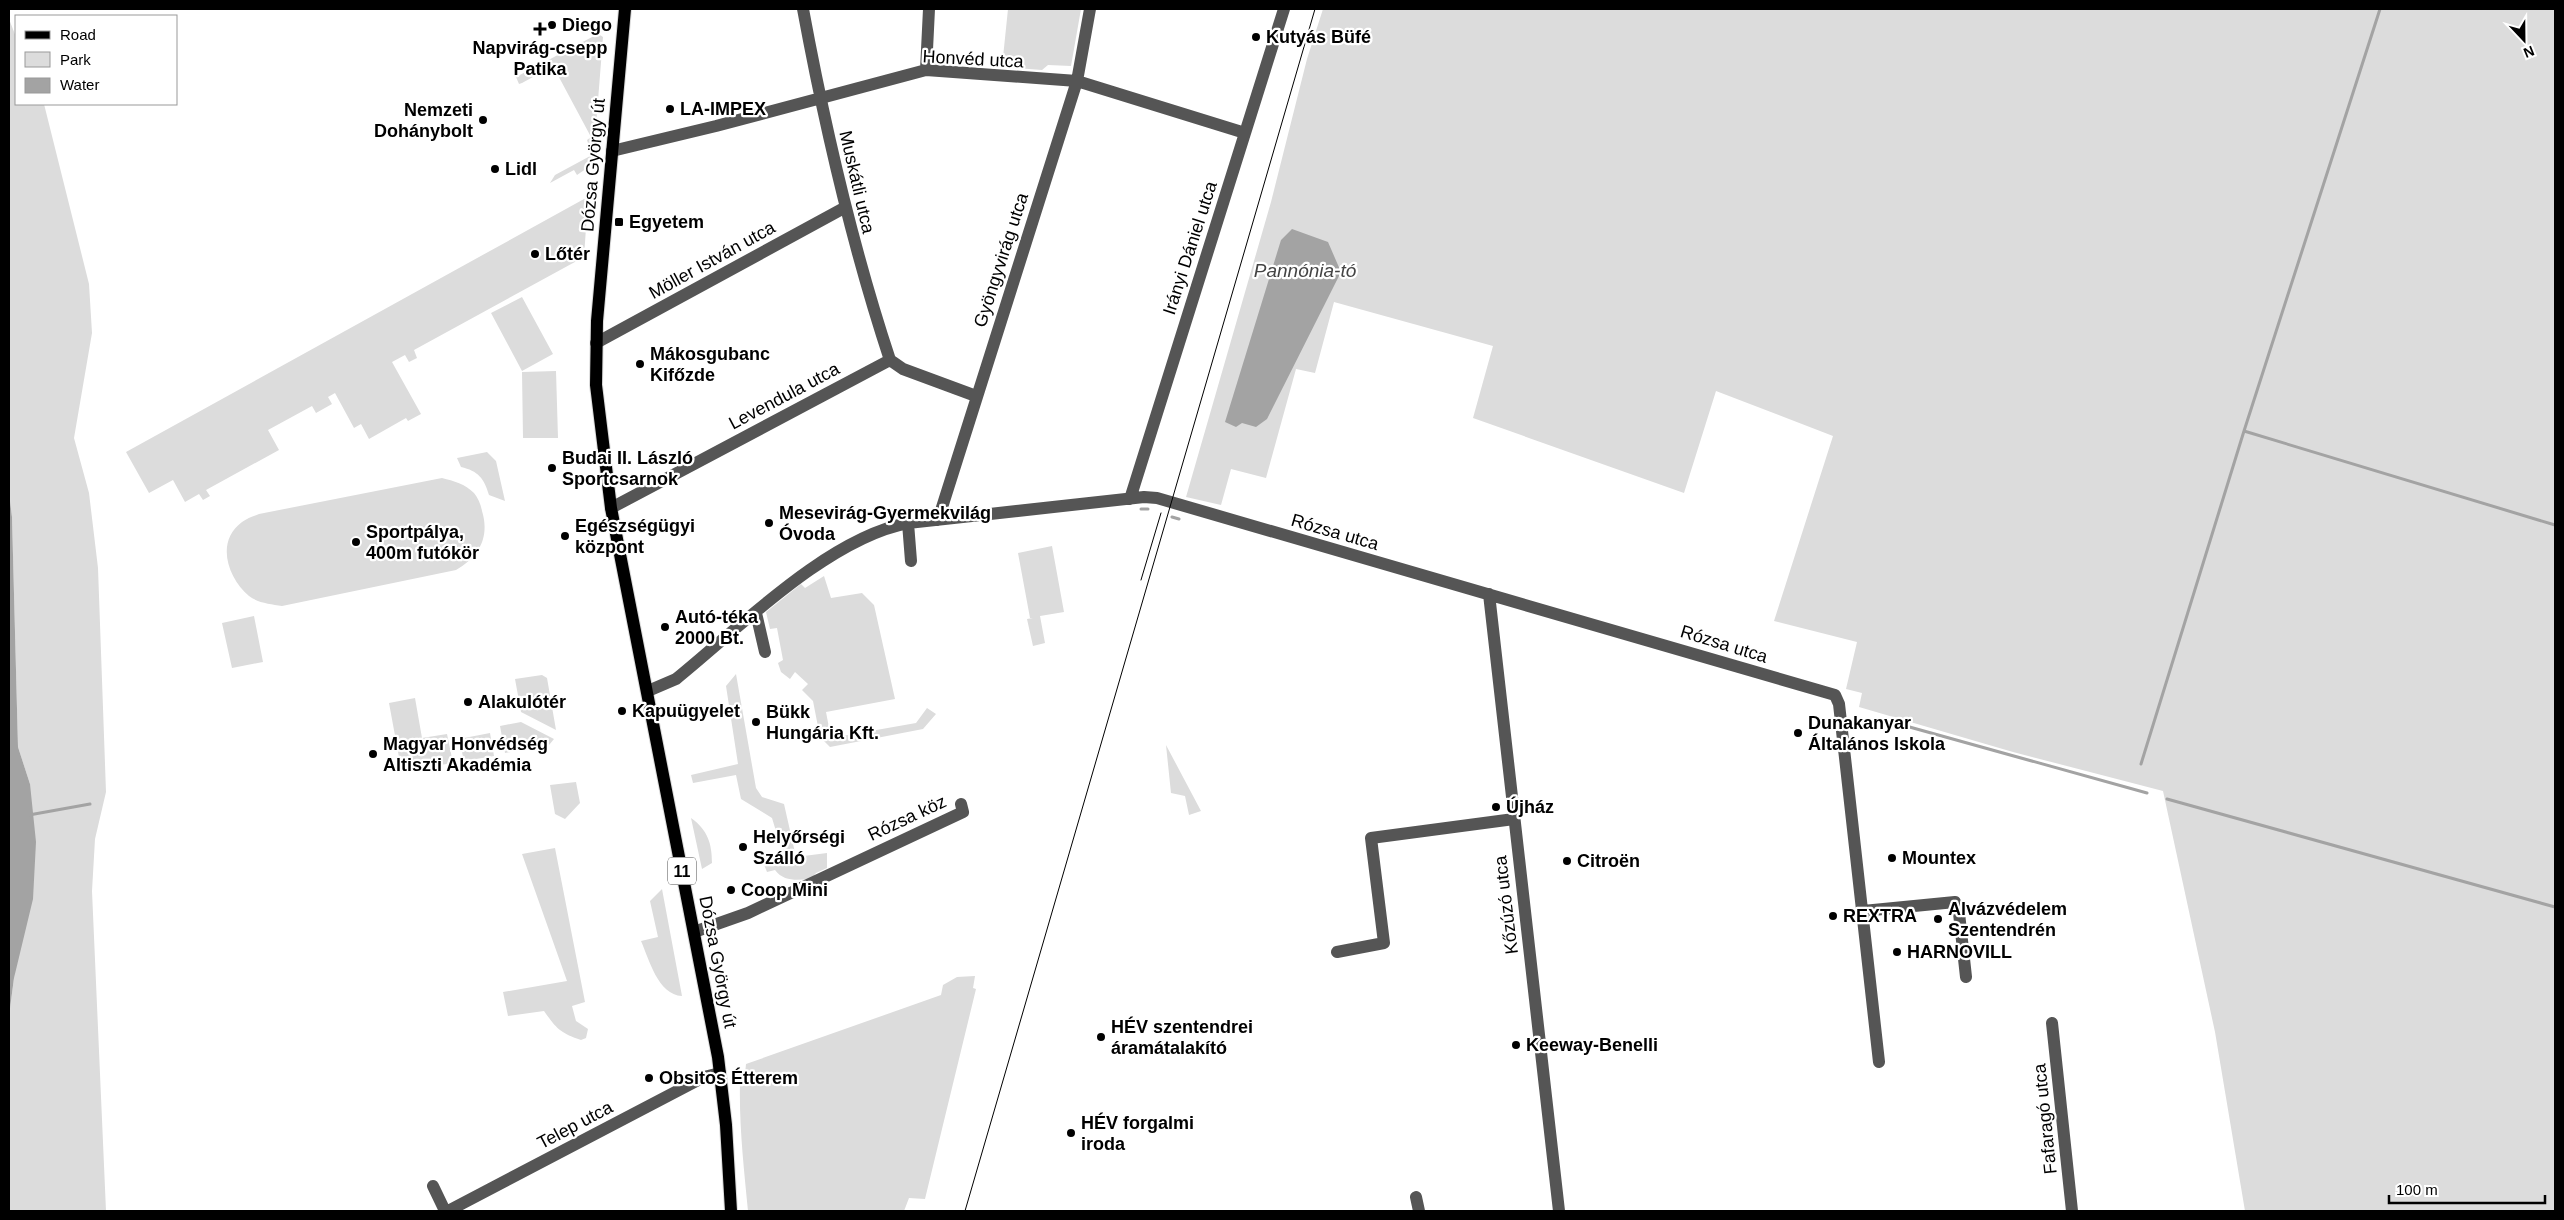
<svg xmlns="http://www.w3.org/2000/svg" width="2564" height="1220" font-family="Helvetica,sans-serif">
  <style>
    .green { fill: #dcdcdc }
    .water { fill: #a3a3a3 }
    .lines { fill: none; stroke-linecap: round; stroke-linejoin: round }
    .stream { stroke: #a3a3a3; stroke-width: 3 }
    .major-casing { stroke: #dbdbdb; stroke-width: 14 }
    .minor { stroke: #555; stroke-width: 12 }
    .major { stroke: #000; stroke-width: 12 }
    .tram { stroke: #000; stroke-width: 1 }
    .poi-dot { fill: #000; stroke: #fff; stroke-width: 2 }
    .labels { text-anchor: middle; stroke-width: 4.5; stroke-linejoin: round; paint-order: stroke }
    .shield { fill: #fff; stroke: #4c4c4c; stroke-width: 1 }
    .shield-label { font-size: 16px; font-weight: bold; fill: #000 }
    .poi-label { font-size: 18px; font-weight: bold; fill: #000; stroke: #fff; text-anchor: start }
    .street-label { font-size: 18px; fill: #000; stroke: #fff }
    .water-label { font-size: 19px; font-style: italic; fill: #444; stroke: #fff }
  </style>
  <rect width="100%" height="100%" fill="#fff"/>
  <path class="green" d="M 1008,9 L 1081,9 L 1071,66 L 1048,65 L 1042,70 L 1002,67 Z
    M 1323,9 L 2555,9 L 2555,1211 L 2245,1211 L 2215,1032 L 2163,791 L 2013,752 L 1859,707 L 1862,693 L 1846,689 L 1857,642 L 1774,621 L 1833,436 L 1716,391 L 1684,493 L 1473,418 L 1493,346 L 1334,302 L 1315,373 L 1296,369 L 1266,478 L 1231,469 L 1221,505 L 1186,497 L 1271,202 L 1307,59 Z
    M 9,19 L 16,37 L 16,104 L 44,104 L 89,284 L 92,333 L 74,438 L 89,493 L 98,568 L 106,792 L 95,839 L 92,891 L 106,1211 L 9,1211 L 9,1016 L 14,978 L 30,784 L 18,747 L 12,517 L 9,493 Z
    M 600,35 L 603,37 L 593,164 L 577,175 L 574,170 L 550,183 L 555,175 L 592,155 L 587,140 L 591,137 L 553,66 L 522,83 L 519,84 L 516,77 L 594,36 Z
    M 584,199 L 588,199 L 584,257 L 414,350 L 417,358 L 409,362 L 405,355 L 392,362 L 421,414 L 408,421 L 406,418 L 369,439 L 361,424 L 354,428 L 335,393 L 328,397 L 332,404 L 316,413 L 312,406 L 268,430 L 279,450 L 206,490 L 210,496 L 203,500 L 199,494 L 185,502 L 173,480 L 149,493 L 126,452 Z
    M 522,297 L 553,354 L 522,371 L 491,313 Z
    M 556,371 L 558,438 L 523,438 L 522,372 Z
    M 487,452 L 496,461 L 505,501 L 489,495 C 484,478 478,471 461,467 L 457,458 Z
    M 442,478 C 454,481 465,484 474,493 C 478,498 481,505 482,511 C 490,537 479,557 456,570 L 282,606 C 271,604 258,603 249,596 C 228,578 215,542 242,522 C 247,518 254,516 259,514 Z
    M 1052,546 L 1064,612 L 1040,616 L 1045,643 L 1033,646 L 1027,619 L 1033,618 L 1030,618 L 1018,553 Z
    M 824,576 L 831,598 L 862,593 L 874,605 L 895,699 L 826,712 L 831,738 L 916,723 L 927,708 L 936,714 L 923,729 L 830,747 L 820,737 L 813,701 L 802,690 L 808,684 L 795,672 L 790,679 L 781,672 L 778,663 L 783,660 L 777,628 L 770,629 L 766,612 L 801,584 L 805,588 Z
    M 254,616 L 263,662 L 232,668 L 222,623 Z
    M 736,674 L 756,788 L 762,797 L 784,804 L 796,857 L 827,853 L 827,868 L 816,873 L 811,879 C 797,880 784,882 775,870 L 767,872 L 763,862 L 782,851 L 772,818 L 741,799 L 736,775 L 693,783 L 691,775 L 738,764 L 726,686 Z
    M 542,675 L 547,678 L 556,730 L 521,712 L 515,679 Z
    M 415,698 L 422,738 L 447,734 L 453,763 L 408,770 L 401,768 L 389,703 Z
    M 521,722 L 554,739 L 549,745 L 505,753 L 500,726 Z
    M 490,733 L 494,756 L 464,761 L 459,739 Z
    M 1166,745 L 1201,811 L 1189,815 L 1185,796 L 1171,793 Z
    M 576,782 L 580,803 L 565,819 L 555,814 L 550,785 Z
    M 691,818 C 708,830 712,844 712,863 L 702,869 Z
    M 555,848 L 585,1002 L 572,1006 L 576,1021 L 588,1029 L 586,1038 L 581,1040 C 560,1033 556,1028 544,1011 L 508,1016 L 503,992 L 567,981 L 522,854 Z
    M 662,889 L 682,996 C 658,995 649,959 641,941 L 658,937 L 650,901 Z
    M 975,976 L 973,988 L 976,989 L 925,1199 L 909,1198 L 904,1211 L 748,1211 C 744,1169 739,1126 740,1083 L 744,1084 L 746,1064 L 941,995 L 943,985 L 957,977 Z"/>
  <path class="water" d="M 1292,229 L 1328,242 L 1341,272 L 1267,419 L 1256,427 L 1242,423 L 1236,427 L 1225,422 L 1281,240 Z
    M 9,493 L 12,517 L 18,747 L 30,784 L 36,842 L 33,899 L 14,978 L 9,1016 Z"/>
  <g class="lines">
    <path class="stream" d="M 2244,431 L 2555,525
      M 1141,509 L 1148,509
      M 1172,517 L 1179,519
      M 1888,721 L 2147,793
      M 2141,764 L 2244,431 L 2380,9
      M 2167,799 L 2555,907
      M 29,815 L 90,804"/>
    <defs>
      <path id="major" d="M 625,9 L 597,321 L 596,385 L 611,508 L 718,1057 L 726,1125 L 731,1211"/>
    </defs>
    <use href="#major" class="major-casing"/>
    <path class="minor" d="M 803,9 C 825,128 852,245 890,360
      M 926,70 L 929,9
      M 612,151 L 716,126 L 926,70 L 1077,81 L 1245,133
      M 596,343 L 844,208
      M 1130,499 L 1284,9
      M 611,508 L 890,360 L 903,369 L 976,396
      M 938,520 L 1077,81 L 1090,9
      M 908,523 L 911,561
      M 1489,594 L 1559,1211
      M 756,613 L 765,652
      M 648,691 L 676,679 C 739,628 828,538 908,523 L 1144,497 L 1157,498 L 1835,695 L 1839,704 L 1879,1062
      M 1863,911 L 1955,902 L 1959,913 L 1966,977
      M 694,932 L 748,913 L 963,812 L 961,804
      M 1337,952 L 1384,943 L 1371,838 L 1514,819
      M 2052,1023 L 2072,1211
      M 433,1186 L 445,1211
      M 1416,1197 L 1419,1211
      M 448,1211 L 704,1077 L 720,1073"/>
    <use href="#major" class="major"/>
    <path class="tram" d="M 1141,580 L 1161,513
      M 965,1211 L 1315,9"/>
  </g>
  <g class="poi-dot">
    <circle cx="552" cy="25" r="5"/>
    <path d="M537.5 21.5h5v5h5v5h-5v5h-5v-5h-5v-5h5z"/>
    <circle cx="1256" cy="37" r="5"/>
    <circle cx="670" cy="109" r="5"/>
    <circle cx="483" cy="120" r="5"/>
    <circle cx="495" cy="169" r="5"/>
    <rect x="614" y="217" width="10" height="10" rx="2.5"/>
    <circle cx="535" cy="254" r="5"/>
    <circle cx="640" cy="364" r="5"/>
    <circle cx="552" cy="468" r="5"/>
    <circle cx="769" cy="523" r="5"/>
    <circle cx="565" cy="536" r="5"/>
    <circle cx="356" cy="542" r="5"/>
    <circle cx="665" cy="627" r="5"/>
    <circle cx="468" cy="702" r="5"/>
    <circle cx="622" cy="711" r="5"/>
    <circle cx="756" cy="722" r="5"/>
    <circle cx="1798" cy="733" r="5"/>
    <circle cx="373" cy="754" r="5"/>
    <circle cx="1496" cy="807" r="5"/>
    <circle cx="743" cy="847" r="5"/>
    <circle cx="1892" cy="858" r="5"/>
    <circle cx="1567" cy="861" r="5"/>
    <circle cx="731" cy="890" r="5"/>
    <circle cx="1833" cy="916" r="5"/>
    <circle cx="1938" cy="919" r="5"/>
    <circle cx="1897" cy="952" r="5"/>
    <circle cx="1101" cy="1037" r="5"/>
    <circle cx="1516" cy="1045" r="5"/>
    <circle cx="649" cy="1078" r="5"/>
    <circle cx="1071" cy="1133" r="5"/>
  </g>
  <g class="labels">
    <rect class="shield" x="668" y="857.5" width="28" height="27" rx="4"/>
    <g class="shield-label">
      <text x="682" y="877">11</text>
    </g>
    <g class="poi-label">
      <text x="562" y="31">Diego</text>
      <text x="1266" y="43">Kutyás Büfé</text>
      <text x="540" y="54" text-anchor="middle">Napvirág-csepp<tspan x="540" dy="21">Patika</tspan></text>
      <text x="680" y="115">LA-IMPEX</text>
      <text x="473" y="116" text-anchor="end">Nemzeti<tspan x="473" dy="21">Dohánybolt</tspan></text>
      <text x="505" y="175">Lidl</text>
      <text x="629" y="228">Egyetem</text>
      <text x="545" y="260">Lőtér</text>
      <text x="650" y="360">Mákosgubanc<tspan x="650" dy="21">Kifőzde</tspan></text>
      <text x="562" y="464">Budai II. László<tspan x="562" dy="21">Sportcsarnok</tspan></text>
      <text x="779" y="519">Mesevirág-Gyermekvilág<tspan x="779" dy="21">Óvoda</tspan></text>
      <text x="575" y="532">Egészségügyi<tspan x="575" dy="21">központ</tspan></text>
      <text x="366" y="538">Sportpálya,<tspan x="366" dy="21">400m futókör</tspan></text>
      <text x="675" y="623">Autó-téka<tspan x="675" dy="21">2000 Bt.</tspan></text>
      <text x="478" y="708">Alakulótér</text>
      <text x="632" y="717">Kapuügyelet</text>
      <text x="766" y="718">Bükk<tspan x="766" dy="21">Hungária Kft.</tspan></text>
      <text x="1808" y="729">Dunakanyar<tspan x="1808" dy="21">Általános Iskola</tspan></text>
      <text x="383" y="750">Magyar Honvédség<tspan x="383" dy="21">Altiszti Akadémia</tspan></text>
      <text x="1506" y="813">Újház</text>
      <text x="753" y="843">Helyőrségi<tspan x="753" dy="21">Szálló</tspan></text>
      <text x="1902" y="864">Mountex</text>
      <text x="1577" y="867">Citroën</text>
      <text x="741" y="896">Coop Mini</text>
      <text x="1948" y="915">Alvázvédelem<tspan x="1948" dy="21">Szentendrén</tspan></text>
      <text x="1843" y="922">REXTRA</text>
      <text x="1907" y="958">HARNOVILL</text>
      <text x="1111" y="1033">HÉV szentendrei<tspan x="1111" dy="21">áramátalakító</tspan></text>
      <text x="1526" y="1051">Keeway-Benelli</text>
      <text x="659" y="1084">Obsitos Étterem</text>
      <text x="1081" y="1129">HÉV forgalmi<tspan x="1081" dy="21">iroda</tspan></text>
    </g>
    <g class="street-label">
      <text transform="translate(973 59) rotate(3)" y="6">Honvéd utca</text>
      <text transform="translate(593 165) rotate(-85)" y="6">Dózsa György út</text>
      <text transform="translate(857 182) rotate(77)" y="6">Muskátli utca</text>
      <text transform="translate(1190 248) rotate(-72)" y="6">Irányi Dániel utca</text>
      <text transform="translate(712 260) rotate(-29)" y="6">Möller István utca</text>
      <text transform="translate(1001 260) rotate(-72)" y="6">Gyöngyvirág utca</text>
      <text transform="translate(784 396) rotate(-28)" y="6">Levendula utca</text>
      <text transform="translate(1335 532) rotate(16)" y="6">Rózsa utca</text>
      <text transform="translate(1724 644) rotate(17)" y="6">Rózsa utca</text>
      <text transform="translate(907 818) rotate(-25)" y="6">Rózsa köz</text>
      <text transform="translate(1506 905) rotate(-97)" y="6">Kőzúzó utca</text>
      <text transform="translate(718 962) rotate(79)" y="6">Dózsa György út</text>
      <text transform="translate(2045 1119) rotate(-96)" y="6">Fafaragó utca</text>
      <text transform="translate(575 1125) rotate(-28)" y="6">Telep utca</text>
    </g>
    <g class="water-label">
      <text x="1305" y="277">Pannónia-tó</text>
    </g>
  </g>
  <rect width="2564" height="1220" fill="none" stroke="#000000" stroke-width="20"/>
  <rect x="15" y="15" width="162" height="90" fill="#ffffff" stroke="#999999"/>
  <rect x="25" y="31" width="25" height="8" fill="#000000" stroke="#999999"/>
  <text x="60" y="40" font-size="15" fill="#000000">Road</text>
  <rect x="25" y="52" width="25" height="15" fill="#dcdcdc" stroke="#999999"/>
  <text x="60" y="65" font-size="15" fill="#000000">Park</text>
  <rect x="25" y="78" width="25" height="15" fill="#a3a3a3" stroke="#999999"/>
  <text x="60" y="90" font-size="15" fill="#000000">Water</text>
  <g transform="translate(2524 40) rotate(158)" stroke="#ffffff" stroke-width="4" paint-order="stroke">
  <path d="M0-4L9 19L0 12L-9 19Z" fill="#000000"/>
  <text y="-8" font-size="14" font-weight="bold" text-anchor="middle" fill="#000000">N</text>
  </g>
  <path d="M2389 1195v8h156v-8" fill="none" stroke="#000000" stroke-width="2.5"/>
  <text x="2396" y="1195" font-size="15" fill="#000000" stroke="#ffffff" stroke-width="4" paint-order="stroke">100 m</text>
</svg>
